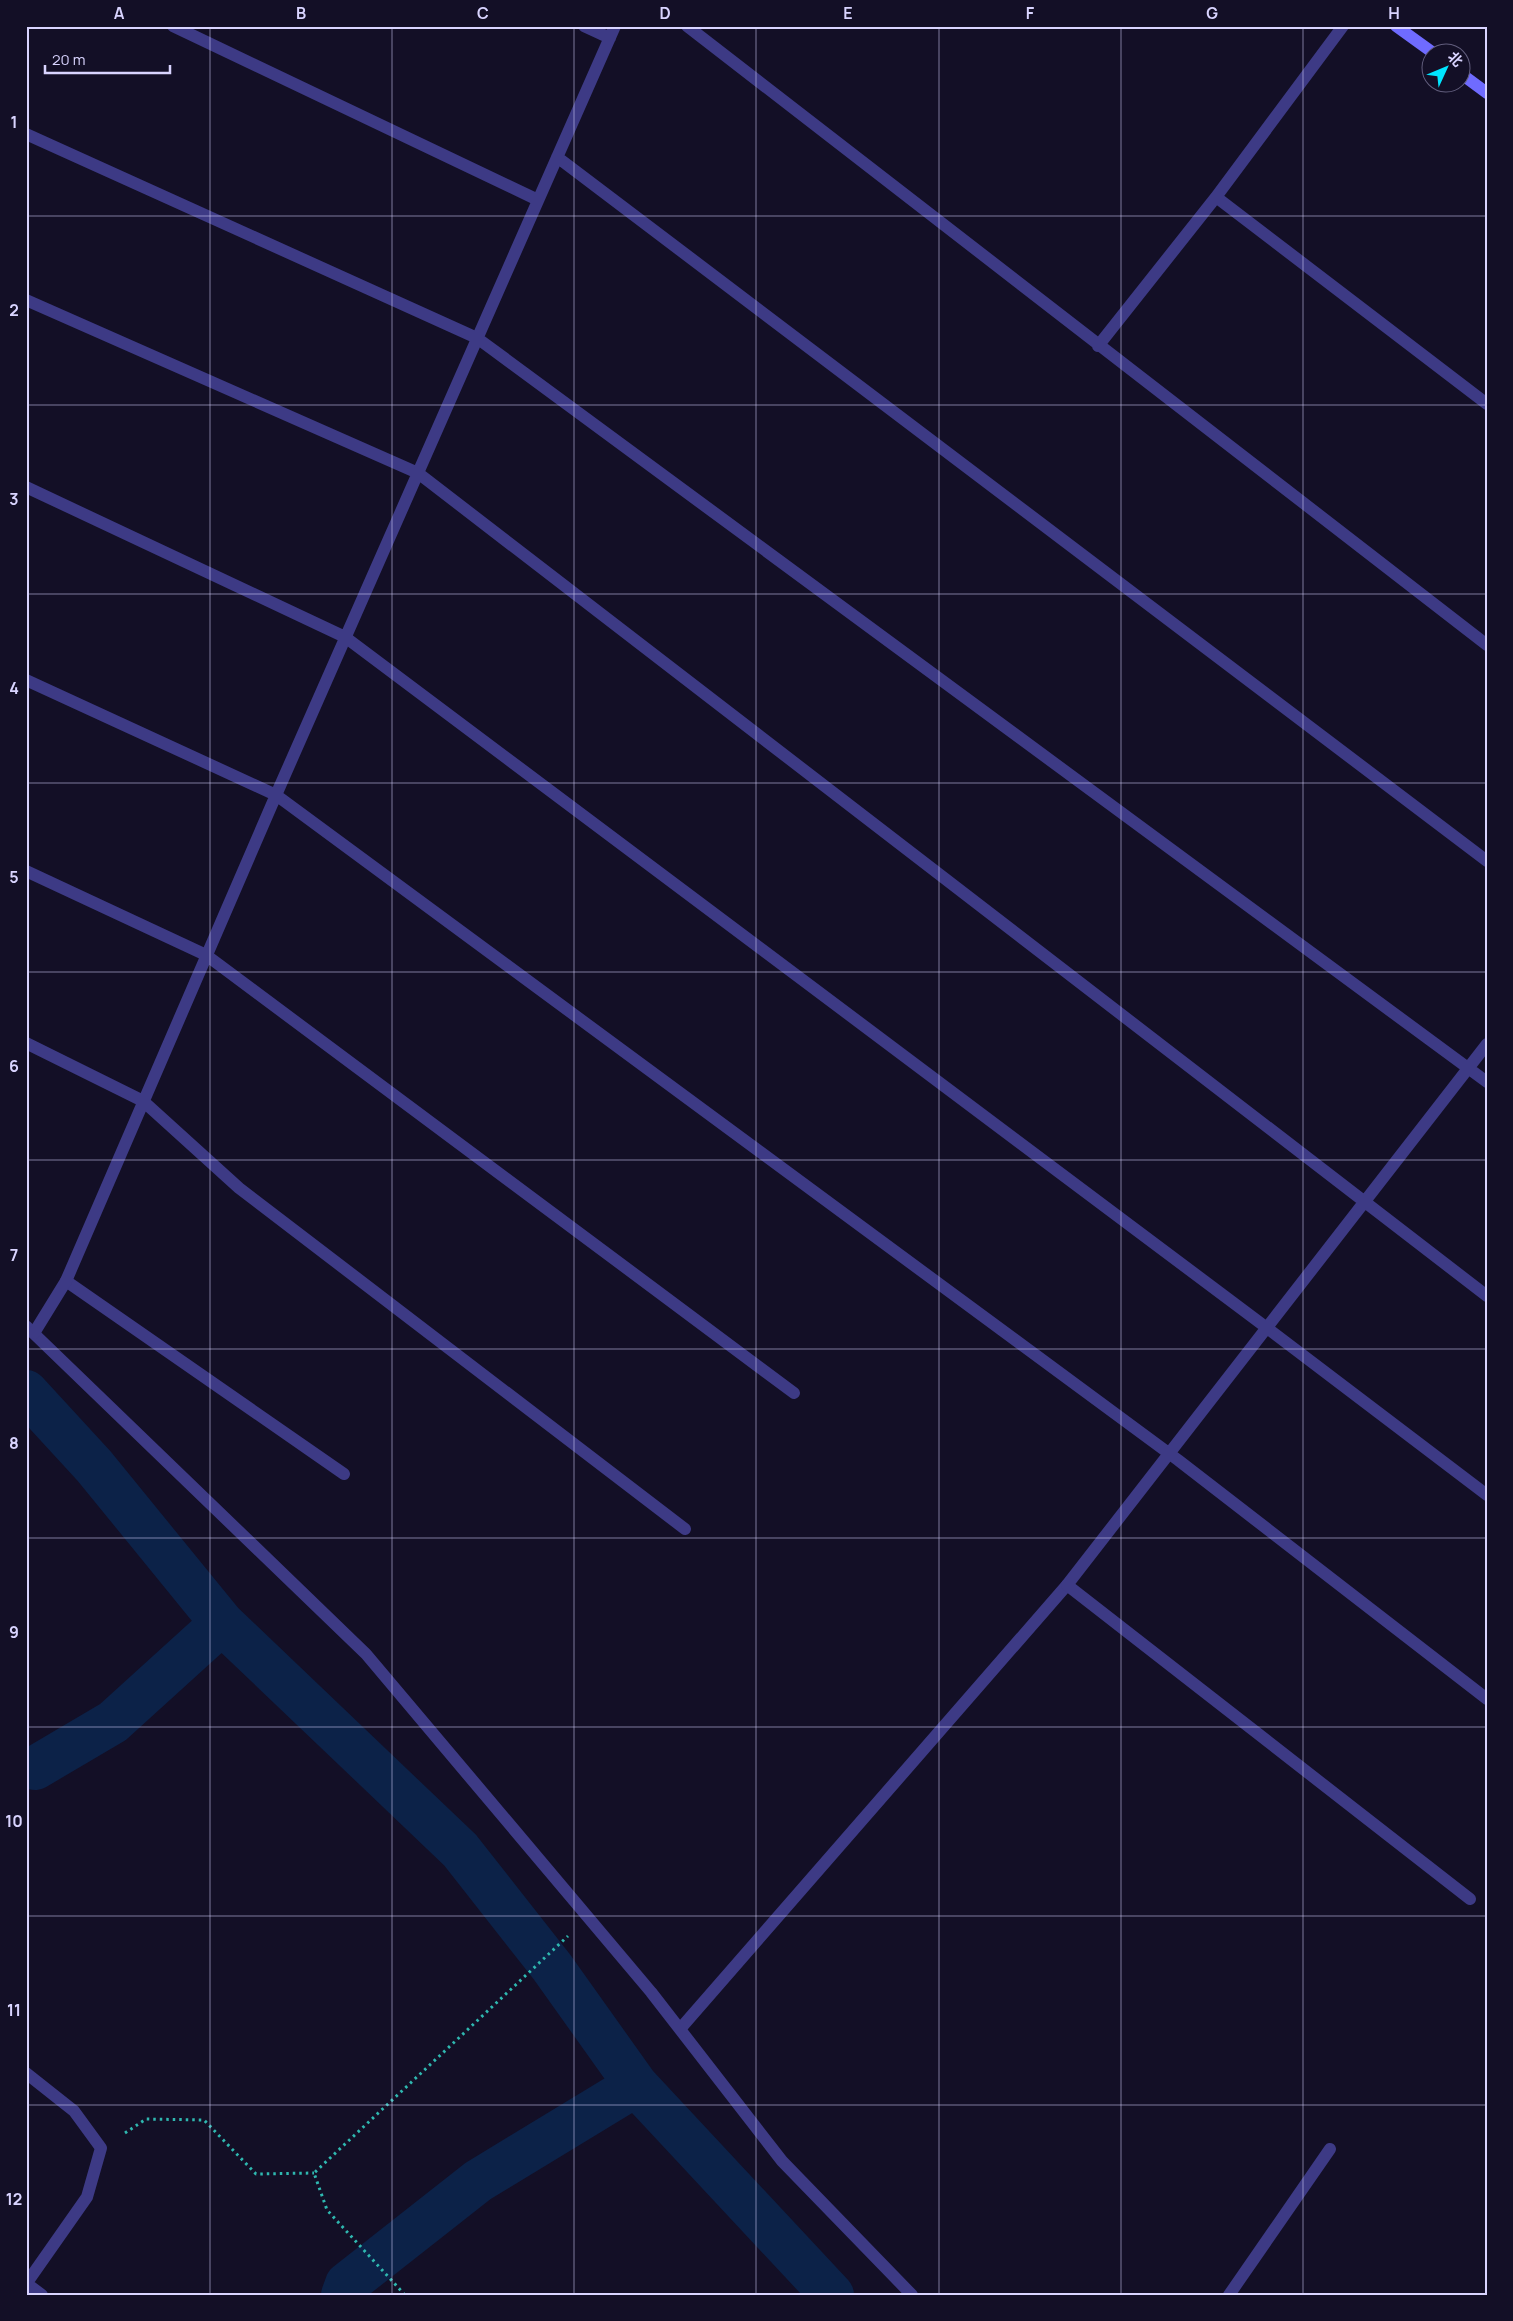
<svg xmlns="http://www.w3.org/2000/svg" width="1513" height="2321" font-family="Manrope,'Noto Sans SC',sans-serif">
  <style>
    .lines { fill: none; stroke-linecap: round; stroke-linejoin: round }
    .canal { stroke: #0c2248; stroke-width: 44 }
    .path { stroke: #2fb8b0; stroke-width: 3; stroke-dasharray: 2.5 4; stroke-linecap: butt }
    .lane { stroke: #3d3a85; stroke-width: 12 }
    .street { stroke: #3d3a85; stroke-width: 12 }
    .secondary { stroke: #6f6bff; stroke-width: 12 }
    .grid { fill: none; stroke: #d9d4ff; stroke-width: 1; stroke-opacity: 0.55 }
    .neatline { fill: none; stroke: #d9d4ff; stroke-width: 2 }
    .grid-label { font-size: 16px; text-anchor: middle; font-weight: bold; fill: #d9d4ff }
  </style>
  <rect width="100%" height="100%" fill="#130f26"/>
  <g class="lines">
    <path class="canal" d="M 26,1392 L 94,1466 L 222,1623 L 460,1850 L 552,1967 L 636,2085 L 832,2295
      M 35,1768 L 113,1722 L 222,1623
      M 343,2295 L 347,2284 L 478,2181 L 636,2085"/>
    <path class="path" d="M 125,2133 L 146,2119 L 204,2120 L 256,2174 L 314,2173
      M 405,2295 L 327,2210 L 314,2173 L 568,1936"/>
    <path class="lane" d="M 66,1281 L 344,1474
      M 26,1326 L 366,1654 L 651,1992 L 782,2161 L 912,2295
      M 680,2029 L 1067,1585
      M 1229,2295 L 1330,2149"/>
    <path class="street" d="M 173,26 L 538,200
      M 584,26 L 610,38
      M 687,26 L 1487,645
      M 26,134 L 477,338 L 1487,1082
      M 557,157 L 1487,861
      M 1216,197 L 1487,404
      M 26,300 L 418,473 L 1487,1296
      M 1098,346 L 1216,197 L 1343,26
      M 26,487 L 345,637 L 1267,1328 L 1487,1495
      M 26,680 L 276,795 L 1178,1460 L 1487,1699
      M 26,871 L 206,955 L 794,1393
      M 26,1043 L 143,1101 L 239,1188 L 685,1529
      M 34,1333 L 66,1281 L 276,795 L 615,26
      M 1470,1899 L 1067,1585 L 1487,1044
      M 26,2073 L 74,2111 L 101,2148 L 87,2197 L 26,2284
      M 26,2283 L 42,2295"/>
    <path class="secondary" d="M 1396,26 L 1432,52
      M 1460,73 L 1487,93"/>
  </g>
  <path class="grid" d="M 210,26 L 210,2295M 392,26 L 392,2295M 574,26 L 574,2295M 756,26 L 756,2295M 939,26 L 939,2295M 1121,26 L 1121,2295M 1303,26 L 1303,2295M 26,216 L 1487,216M 26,405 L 1487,405M 26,594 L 1487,594M 26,783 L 1487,783M 26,972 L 1487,972M 26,1160 L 1487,1160M 26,1349 L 1487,1349M 26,1538 L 1487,1538M 26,1727 L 1487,1727M 26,1916 L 1487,1916M 26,2105 L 1487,2105"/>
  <rect width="1513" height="2321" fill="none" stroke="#130f26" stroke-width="55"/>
  <g transform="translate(1446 68) rotate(46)"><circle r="24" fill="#130f26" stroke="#625e7d"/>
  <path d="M0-4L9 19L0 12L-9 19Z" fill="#00e5ff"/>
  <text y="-8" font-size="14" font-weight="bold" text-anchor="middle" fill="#d9d4ff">北</text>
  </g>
  <path d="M45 65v8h125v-8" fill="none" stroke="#d9d4ff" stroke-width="2.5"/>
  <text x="52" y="65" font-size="15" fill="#d9d4ff" stroke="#130f26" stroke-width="4" paint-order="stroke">20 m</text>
  <rect x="28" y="28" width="1458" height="2266" class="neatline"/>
  <g class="grid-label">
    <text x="119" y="19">A</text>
    <text x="301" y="19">B</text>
    <text x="483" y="19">C</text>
    <text x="665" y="19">D</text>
    <text x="848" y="19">E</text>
    <text x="1030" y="19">F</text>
    <text x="1212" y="19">G</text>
    <text x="1394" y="19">H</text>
    <text x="14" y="128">1</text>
    <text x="14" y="316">2</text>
    <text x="14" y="505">3</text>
    <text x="14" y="694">4</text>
    <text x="14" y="883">5</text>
    <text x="14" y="1072">6</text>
    <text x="14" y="1261">7</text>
    <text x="14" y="1449">8</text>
    <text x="14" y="1638">9</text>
    <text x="14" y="1827">10</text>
    <text x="14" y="2016">11</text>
    <text x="14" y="2205">12</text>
  </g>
</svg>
